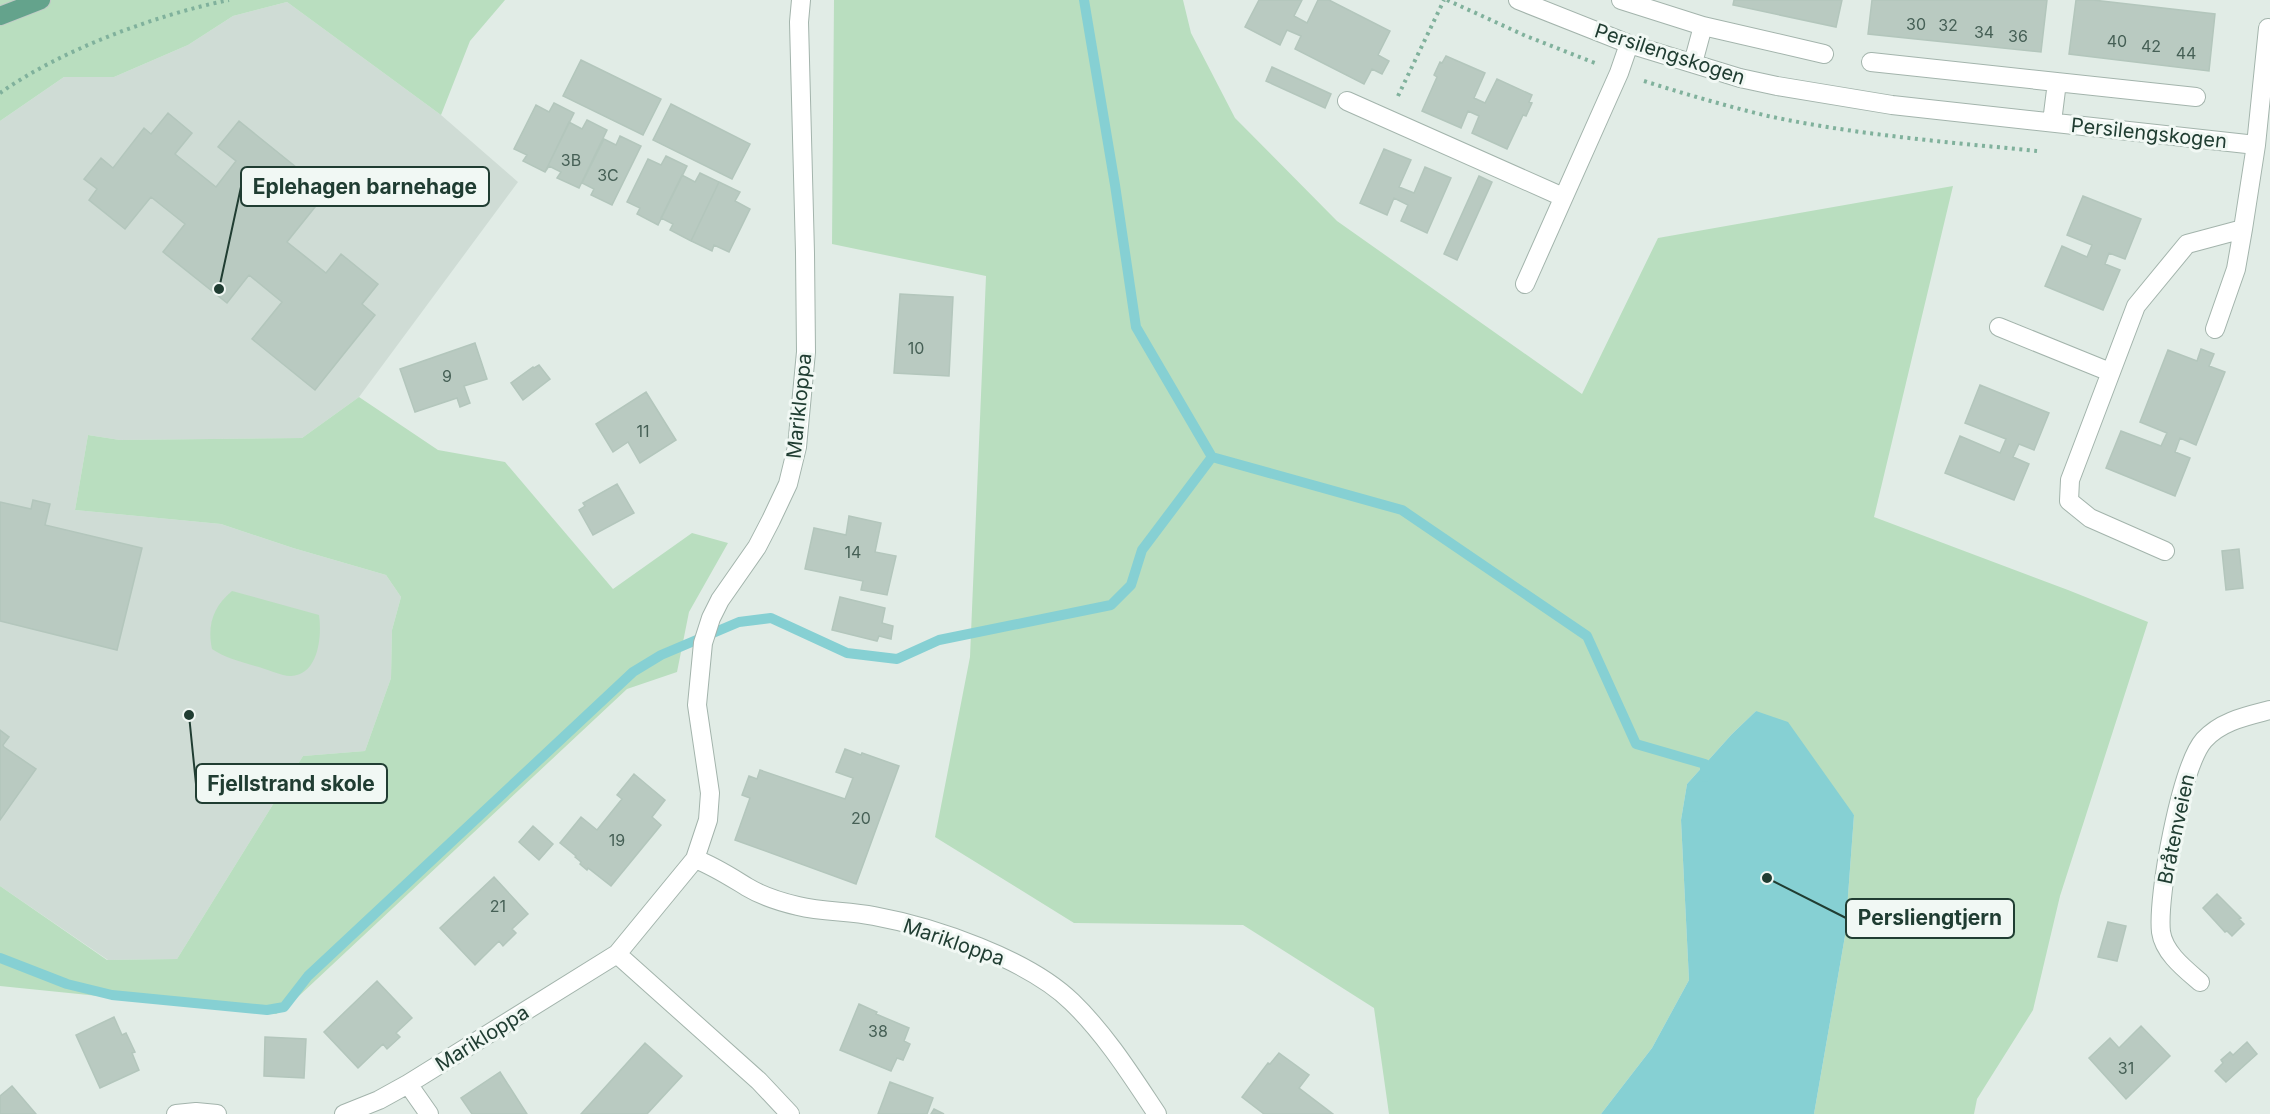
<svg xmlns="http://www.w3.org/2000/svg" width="2270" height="1114" font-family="Inter,sans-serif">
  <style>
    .built { fill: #cfdcd5 }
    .green { fill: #b9debf }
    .water { fill: #86d0d3 }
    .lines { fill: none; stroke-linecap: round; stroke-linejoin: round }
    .stream { stroke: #86d0d3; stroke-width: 10 }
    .building { fill: #b9cac1; stroke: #b3c6bc; stroke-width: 1.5 }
    .minor-casing { stroke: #a3b4ac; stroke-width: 20 }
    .major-casing { stroke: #c1c9c6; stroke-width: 20 }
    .path { stroke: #80b19c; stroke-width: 4; stroke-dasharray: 3 4.5; stroke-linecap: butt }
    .minor { stroke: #fff; stroke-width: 18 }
    .major { stroke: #64a38c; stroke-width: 18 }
    .labels { text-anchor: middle; stroke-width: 6; stroke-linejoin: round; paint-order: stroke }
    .number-label { font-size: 16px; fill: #466056 }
    .street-label { font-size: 20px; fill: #203d32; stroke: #f1f8f4 }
    .leader { fill: none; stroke: #203d32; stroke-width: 2 }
    .callout-dot { fill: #203d32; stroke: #f1f8f4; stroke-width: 2 }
    .callout { fill: #f1f8f4; stroke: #203d32; stroke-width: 2 }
    .callout-label { font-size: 21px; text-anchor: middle; font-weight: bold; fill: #203d32 }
  </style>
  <rect width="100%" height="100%" fill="#e1ece6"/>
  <path class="built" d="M 287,2 L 441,115 L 518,182 L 359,397 L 302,438 L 120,440 L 88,435 L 75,510 L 221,524 L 293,548 L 386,575 L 401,597 L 392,630 L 391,678 L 365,751 L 303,756 L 177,959 L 108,960 L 0,886 L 0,121 L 64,77 L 114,77 L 188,45 L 233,16 Z"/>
  <path class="green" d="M 0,0 L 505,0 L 470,41 L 441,115 L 287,2 L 233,16 L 188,45 L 114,77 L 64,77 L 0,121 Z
    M 834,0 L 1183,0 L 1191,33 L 1235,118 L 1337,221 L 1582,394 L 1658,238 L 1953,186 L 1874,517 L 2068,590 L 2148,622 L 2060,896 L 2033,1010 L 1977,1099 L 1974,1114 L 1814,1114 L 1845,936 L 1854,815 L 1756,711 L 1732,734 L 1687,784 L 1681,820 L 1689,980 L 1652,1048 L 1601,1114 L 1389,1114 L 1374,1008 L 1243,925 L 1074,923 L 935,837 L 970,657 L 986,276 L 832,244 Z
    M 359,397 L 438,450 L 505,462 L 613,589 L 692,533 L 728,543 L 689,612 L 677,672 L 627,689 L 285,1009 L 276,1014 L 0,986 L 0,886 L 107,960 L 177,959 L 303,756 L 365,751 L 391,678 L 392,630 L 401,597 L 386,575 L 293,548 L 221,524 L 75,510 L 88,435 L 120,440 L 302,438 Z
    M 232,591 L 319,615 C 322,635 319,675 291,676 C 280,676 265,668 255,666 C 239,661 225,658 212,649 C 207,625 213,607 232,591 Z"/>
  <path class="water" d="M 1756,711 L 1788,722 L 1854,815 L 1845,936 L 1814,1114 L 1601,1114 L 1652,1048 L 1689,980 L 1681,820 L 1687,784 L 1732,734 Z"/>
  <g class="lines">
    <path class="stream" d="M 1084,0 L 1115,185 L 1136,327 L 1212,457 L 1402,510 L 1587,636 L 1636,744 L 1705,764 L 1705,777
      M 0,958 L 67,984 L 112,995 L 267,1010 L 284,1007 L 308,976 L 633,672 L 661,655 L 739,622 L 771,618 L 847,653 L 897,659 L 939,640 L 1111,605 L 1131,585 L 1142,550 L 1212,457"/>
  </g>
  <path class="building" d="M 1259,0 L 1302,0 L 1294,16 L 1307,23 L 1318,0 L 1329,0 L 1390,31 L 1378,55 L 1389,61 L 1382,74 L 1372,69 L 1364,84 L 1295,49 L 1301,36 L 1287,30 L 1280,45 L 1245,27 Z
    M 1734,0 L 1842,0 L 1836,27 L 1733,5 Z
    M 1872,0 L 2047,0 L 2041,52 L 1868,34 Z
    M 2076,0 L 2093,0 L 2215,14 L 2209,71 L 2069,54 Z
    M 1446,56 L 1485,73 L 1474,98 L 1485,103 L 1497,79 L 1532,95 L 1529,102 L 1532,103 L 1526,116 L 1523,115 L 1507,149 L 1472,133 L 1479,116 L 1468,111 L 1461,128 L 1422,111 L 1437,77 L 1434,75 L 1440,62 L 1442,63 Z
    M 581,60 L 661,99 L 643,135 L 563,96 Z
    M 1272,67 L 1331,94 L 1325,108 L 1266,81 Z
    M 554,103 L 574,113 L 545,172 L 523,161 L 527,155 L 514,149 L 536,105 L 549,112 Z
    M 671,104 L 750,144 L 732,179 L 653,140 Z
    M 168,113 L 192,133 L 175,154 L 216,187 L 236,161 L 218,147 L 239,121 L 327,192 L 287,242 L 326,273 L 341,254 L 378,284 L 362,304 L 375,315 L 315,390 L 252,339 L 282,302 L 249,275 L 227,303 L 163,252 L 185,224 L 151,197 L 125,229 L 89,200 L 97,189 L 84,179 L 101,158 L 113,168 L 144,128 L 151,134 Z
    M 587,120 L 607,130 L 579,188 L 557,178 L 561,172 L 549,166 L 545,172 L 569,122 L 582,129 Z
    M 620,136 L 641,146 L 612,205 L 591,195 L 594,189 L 582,183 L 604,139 L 616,145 Z
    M 1384,149 L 1411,160 L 1399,187 L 1414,193 L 1425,167 L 1451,178 L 1427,233 L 1401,221 L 1408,205 L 1394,198 L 1387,215 L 1360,203 Z
    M 666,156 L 687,166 L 658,225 L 637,214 L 640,208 L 627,202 L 648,159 L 661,165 Z
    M 700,173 L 719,182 L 691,241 L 670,230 L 673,224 L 661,218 L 682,175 L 695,182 Z
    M 1479,176 L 1492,182 L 1457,260 L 1444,254 Z
    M 719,182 L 740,192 L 735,201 L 750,209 L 729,252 L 714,245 L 712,251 L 691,241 Z
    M 2083,196 L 2141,219 L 2125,259 L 2109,253 L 2105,264 L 2120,270 L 2103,310 L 2045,286 L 2062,246 L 2087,257 L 2092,245 L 2067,235 Z
    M 900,294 L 953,297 L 949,376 L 894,373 Z
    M 475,343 L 487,379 L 464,386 L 470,403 L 460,407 L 457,398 L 415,412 L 400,369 Z
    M 2201,349 L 2214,354 L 2209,366 L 2225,372 L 2196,445 L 2180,438 L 2175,452 L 2190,458 L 2175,496 L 2106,468 L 2121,431 L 2161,446 L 2167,433 L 2140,422 L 2168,350 L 2197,361 Z
    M 539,365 L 550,379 L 523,400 L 511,383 L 533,367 L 534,368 Z
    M 1980,385 L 2049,413 L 2034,450 L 2019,444 L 2013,457 L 2029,464 L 2014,500 L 1945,473 L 1960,436 L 2000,453 L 2006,439 L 1965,423 Z
    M 646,392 L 676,440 L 640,463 L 628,442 L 613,452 L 596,424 Z
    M 617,484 L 634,513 L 593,535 L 579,510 L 585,506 L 583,503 Z
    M 33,500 L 50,504 L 45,525 L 142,548 L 117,650 L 0,621 L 0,502 L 31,509 Z
    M 849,516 L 881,523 L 875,552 L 896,556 L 887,595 L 861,590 L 863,581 L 805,569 L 814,528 L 846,535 Z
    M 2239,549 L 2243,588 L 2226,590 L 2222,551 Z
    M 840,597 L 885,608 L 882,623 L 893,626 L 891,639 L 879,636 L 877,641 L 832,630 Z
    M 0,730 L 9,737 L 3,745 L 4,747 L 36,769 L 0,820 Z
    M 845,749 L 861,755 L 862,753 L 899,766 L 856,884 L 735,840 L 750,798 L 742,795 L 749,776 L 757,779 L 760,770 L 845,799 L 853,778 L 836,772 Z
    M 634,774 L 665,800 L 652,817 L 661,825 L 611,886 L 588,868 L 587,870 L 580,864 L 581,862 L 575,857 L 576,856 L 560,843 L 581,817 L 597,830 L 622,799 L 617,795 Z
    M 533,826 L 553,844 L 539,860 L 519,842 Z
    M 494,877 L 528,914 L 512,929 L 516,933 L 503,946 L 499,941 L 475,965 L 440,928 Z
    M 2217,894 L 2241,918 L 2239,919 L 2244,924 L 2232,936 L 2227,931 L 2225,932 L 2203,908 Z
    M 2108,922 L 2126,926 L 2117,961 L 2098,957 Z
    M 377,981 L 412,1018 L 396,1033 L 400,1037 L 387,1049 L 383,1044 L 358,1068 L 324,1032 Z
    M 859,1004 L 877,1012 L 876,1014 L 909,1028 L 904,1041 L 910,1044 L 903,1060 L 897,1058 L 891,1071 L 840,1050 Z
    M 114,1017 L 122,1035 L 126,1033 L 135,1052 L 132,1053 L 139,1070 L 100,1088 L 76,1035 Z
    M 2141,1026 L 2170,1056 L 2126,1099 L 2089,1058 L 2110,1038 L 2119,1048 Z
    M 265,1037 L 306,1039 L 304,1078 L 264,1076 Z
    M 2247,1042 L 2257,1054 L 2226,1082 L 2215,1071 L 2223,1063 L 2221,1060 L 2230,1052 L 2233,1055 Z
    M 645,1043 L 682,1076 L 647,1114 L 581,1114 Z
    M 1279,1053 L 1309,1075 L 1299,1088 L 1333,1114 L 1264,1114 L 1242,1097 L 1268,1063 L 1270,1064 Z
    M 500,1072 L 527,1114 L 472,1114 L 461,1098 Z
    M 890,1082 L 933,1098 L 927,1114 L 878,1114 Z
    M 12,1086 L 36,1114 L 0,1114 L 0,1096 Z
    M 934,1109 L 944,1114 L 931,1114 Z"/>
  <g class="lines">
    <defs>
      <path id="minor" d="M 1518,0 L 1629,44 L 1740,78 L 1777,86 L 1892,105 L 2256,145
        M 1621,0 L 1703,26 L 1824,54
        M 1871,62 L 2196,97
        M 1693,63 L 1703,26
        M 1347,101 L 1563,197
        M 2052,122 L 2057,82
        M 1525,284 L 1619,73 L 1629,44
        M 1999,327 L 2110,372
        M 2215,329 L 2236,269 L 2243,229
        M 2165,551 L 2090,518 L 2069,501 L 2070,480 L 2136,306 L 2187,244 L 2243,229 L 2256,145 L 2268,28
        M 695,859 C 714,866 729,876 747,887 C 762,896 781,902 798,906 C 823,912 849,911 874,916 C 934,927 1028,959 1072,1002 C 1106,1035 1131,1075 1157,1114
        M 617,954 L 759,1081 L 790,1114
        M 2200,982 C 2185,969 2164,953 2161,932 C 2157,896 2181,766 2204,740 C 2221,721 2247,716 2270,710
        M 408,1084 L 429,1114
        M 176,1114 L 196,1112 L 217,1114
        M 344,1114 L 379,1100 L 408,1084 L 617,954 L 695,859 L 708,820 L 710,793 L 697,705 L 703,643 L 711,618 L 720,600 L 757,547 L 771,520 L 788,484 L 797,447 L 806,352 L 805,253 L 799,22 L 801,0"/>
      <path id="major" d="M 0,16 L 41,0"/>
    </defs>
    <use href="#minor" class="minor-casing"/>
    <use href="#major" class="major-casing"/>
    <path class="path" d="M 1447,0 L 1526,36 L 1595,63
      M 1644,81 C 1685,94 1726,106 1768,116 C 1857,135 1947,142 2037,151
      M 0,93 C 61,50 155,15 229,0
      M 1398,96 L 1444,0"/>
    <use href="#minor" class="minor"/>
    <use href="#major" class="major"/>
  </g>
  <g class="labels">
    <g class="number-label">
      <text x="1916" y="30">30</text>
      <text x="1948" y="31">32</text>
      <text x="1984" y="38">34</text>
      <text x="2018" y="42">36</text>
      <text x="2117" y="47">40</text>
      <text x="2151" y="52">42</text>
      <text x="2186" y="59">44</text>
      <text x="571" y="166">3B</text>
      <text x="608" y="181">3C</text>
      <text x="916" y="354">10</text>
      <text x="447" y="382">9</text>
      <text x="643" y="437">11</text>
      <text x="853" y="558">14</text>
      <text x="861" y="824">20</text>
      <text x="617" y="846">19</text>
      <text x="498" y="912">21</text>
      <text x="878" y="1037">38</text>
      <text x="2126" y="1074">31</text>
    </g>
    <g class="street-label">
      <text transform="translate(1670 54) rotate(18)" y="7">Persilengskogen</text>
      <text transform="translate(2149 133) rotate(6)" y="7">Persilengskogen</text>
      <text transform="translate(799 406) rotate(-84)" y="7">Marikloppa</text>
      <text transform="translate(2176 829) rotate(-78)" y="7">Bråtenveien</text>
      <text transform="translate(954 942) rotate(19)" y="7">Marikloppa</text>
      <text transform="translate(482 1038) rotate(-32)" y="7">Marikloppa</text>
    </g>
  </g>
  <path class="leader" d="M219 289L241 187M189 715L196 784M1767 878L1846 918"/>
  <g class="callout-dot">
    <circle cx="219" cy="289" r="6"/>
    <circle cx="189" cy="715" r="6"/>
    <circle cx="1767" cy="878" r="6"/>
  </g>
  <g class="callout">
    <rect x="241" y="167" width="248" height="39" rx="6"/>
    <rect x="196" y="764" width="191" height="39" rx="6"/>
    <rect x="1846" y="899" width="168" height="39" rx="6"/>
  </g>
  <g class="callout-label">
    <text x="365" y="194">Eplehagen barnehage</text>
    <text x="291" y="791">Fjellstrand skole</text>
    <text x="1930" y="925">Persliengtjern</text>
  </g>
</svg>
